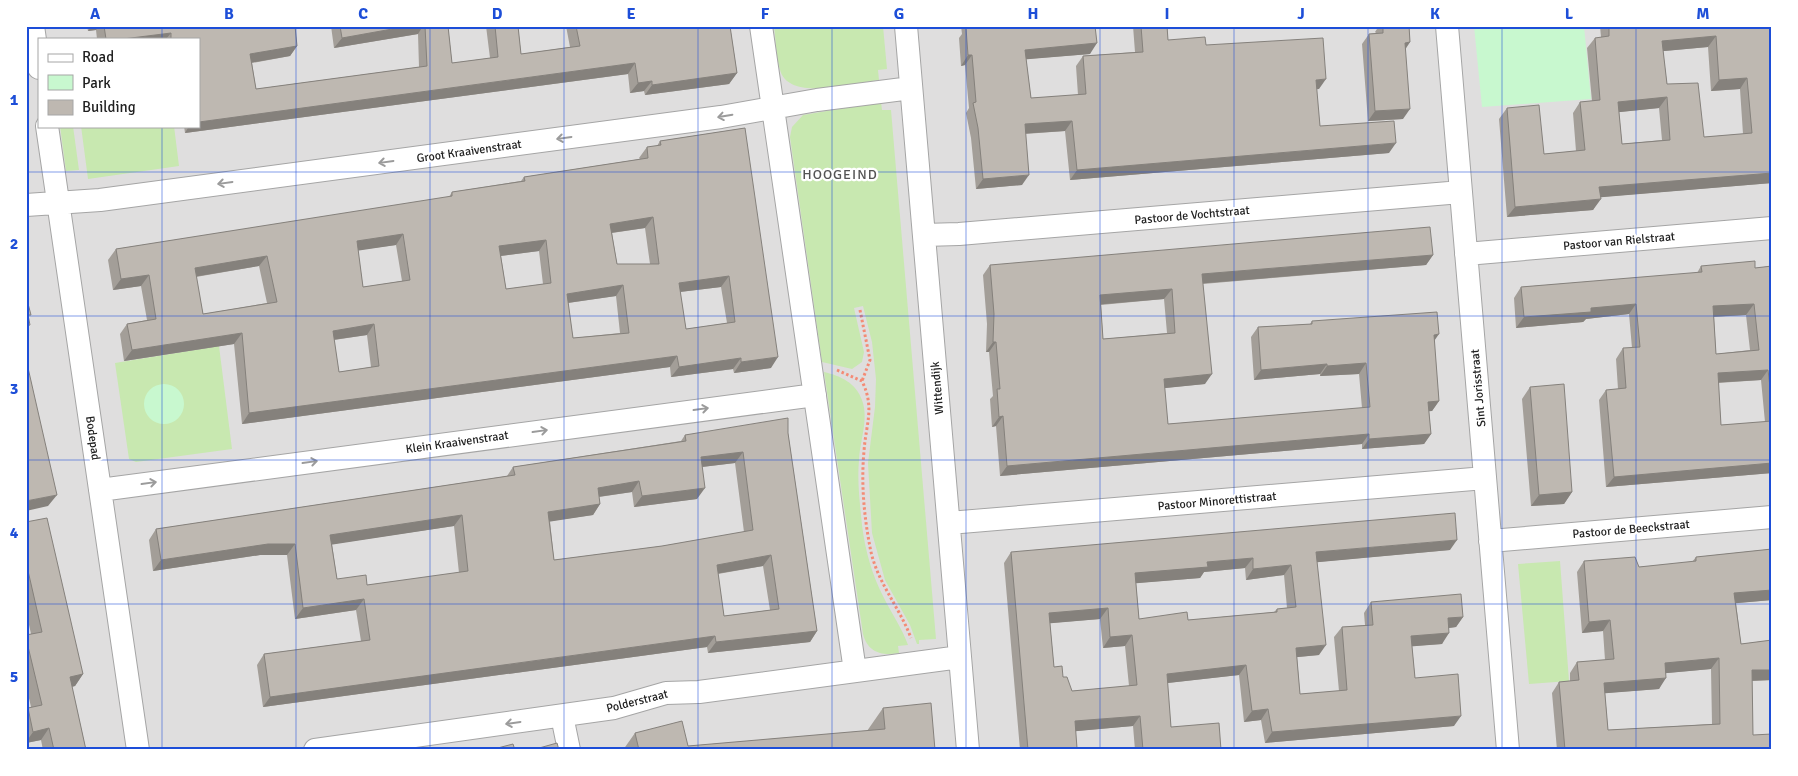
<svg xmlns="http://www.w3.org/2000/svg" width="1798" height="776" font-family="Signika,sans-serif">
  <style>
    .residential { fill: #dfdede; fill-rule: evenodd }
    .grass { fill: #c8e8b0 }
    .park { fill: #c8f8cf }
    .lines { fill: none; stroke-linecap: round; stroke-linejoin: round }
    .minor-casing { stroke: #a5a5a5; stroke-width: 24 }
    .path { stroke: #f48b75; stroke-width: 3; stroke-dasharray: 2.5 2.5; stroke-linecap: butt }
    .minor { stroke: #fff; stroke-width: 22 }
    .wall { fill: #a39e98; fill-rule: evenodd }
    .shaded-wall { fill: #85817c }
    .building { fill: #beb8b1; stroke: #85817c; fill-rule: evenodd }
    .oneway { stroke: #9b9b9b }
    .grid { fill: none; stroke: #1d4ed8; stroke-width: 1; stroke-opacity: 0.55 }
    .labels { text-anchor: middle; stroke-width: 4.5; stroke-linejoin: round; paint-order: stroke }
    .street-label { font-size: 12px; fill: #212121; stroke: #fff }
    .neighbourhood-label { font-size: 14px; letter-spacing: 1px; fill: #545454; stroke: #fff }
    .neatline { fill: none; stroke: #1d4ed8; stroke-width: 2 }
    .grid-label { font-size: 16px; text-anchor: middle; font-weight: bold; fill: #1d4ed8 }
  </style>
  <rect width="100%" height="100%" fill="#f1eee8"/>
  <path class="residential" d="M 26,26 L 1772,26 L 1772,750 L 26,750 ZM 39,39 L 199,39 L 199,126 L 39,126 Z"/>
  <path class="grass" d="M 774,26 L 883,26 L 887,69 L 878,70 L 879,80 C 855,83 793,101 781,73 C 776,59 776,41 774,26 Z
    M 881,102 L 882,110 L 891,110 L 936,639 L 919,640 L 919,644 L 917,644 L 910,625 L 885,580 L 872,533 L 868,463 L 875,407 L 876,379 L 872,342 L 863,306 L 854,308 L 864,352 L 862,362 L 852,369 L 822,362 L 790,137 L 792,127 L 803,115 Z
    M 60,126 L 73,126 L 79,170 L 66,171 Z
    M 81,126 L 174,126 L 179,166 L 88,179 Z
    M 219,346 L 232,449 L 136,462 L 129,459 L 115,363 Z
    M 824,372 C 841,376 856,383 862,400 C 869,419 860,440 859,460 C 857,482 860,504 862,525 C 865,550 872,575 884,598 C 892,614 902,628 908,645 L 898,646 L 899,653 C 882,656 868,653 863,634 Z
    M 1560,561 L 1569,681 L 1529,684 L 1518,564 Z"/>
  <path class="park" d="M 1474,26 L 1584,26 L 1591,99 L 1482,107 Z
    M144 404a20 20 0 1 1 40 0a20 20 0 1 1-40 0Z"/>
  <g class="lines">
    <defs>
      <path id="minor" d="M 33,26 L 39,68
        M 761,26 L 855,671
        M 906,26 L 968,750
        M 1447,26 L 1508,750
        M 47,126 L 138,750
        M 26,205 L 100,200 L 721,117 L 817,100 L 911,88
        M 924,235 L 959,234 L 1461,192
        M 1466,254 L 1772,228
        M 100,490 L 815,395
        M 949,523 L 1485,478
        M 1490,541 L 1772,517
        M 562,716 L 569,750
        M 315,750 L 614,708 L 666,693 L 699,692 L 960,657"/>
    </defs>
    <use href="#minor" class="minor-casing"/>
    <path class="path" d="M 860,310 L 870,360 L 862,381
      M 837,370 L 862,381 C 875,408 866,423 864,451 C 861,483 864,516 870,547 C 876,581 899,606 911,638"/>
    <use href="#minor" class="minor"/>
  </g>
  <path class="wall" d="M 87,26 L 295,26 L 297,46 L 290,56 L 252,63 L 256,89 L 419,67 L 418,34 L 334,48 L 331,26 L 448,26 L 452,63 L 490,58 L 486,26 L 518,26 L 521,54 L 570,47 L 566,26 L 730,26 L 737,73 L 729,84 L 645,95 L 644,91 L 630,93 L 628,74 L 185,133 L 184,126 L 199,126 L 199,39 L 97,39 L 96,30 L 88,31 Z
    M 961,26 L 1095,26 L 1090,54 L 1026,59 L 1031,98 L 1078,95 L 1076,66 L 1083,56 L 1135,52 L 1133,26 L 1167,26 L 1168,40 L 1206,45 L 1319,89 L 1316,89 L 1320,126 L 1389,153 L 1070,180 L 1065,131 L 1025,134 L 1022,185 L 976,189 L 971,138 L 966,113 L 969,108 L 965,65 L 961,66 L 959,38 L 962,34 Z
    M 1379,26 L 1409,26 L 1410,42 L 1405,50 L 1403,119 L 1368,121 L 1362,44 L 1369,34 L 1376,33 L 1375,32 Z
    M 1600,26 L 1772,26 L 1772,183 L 1600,197 L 1593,210 L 1507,217 L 1499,119 L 1507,108 L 1544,154 L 1576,151 L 1573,113 L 1580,102 L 1592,101 L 1587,48 L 1595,38 L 1601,37 ZM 1708,47 L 1711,91 L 1740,89 L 1743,134 L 1704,137 L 1667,84 L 1663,51 ZM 1659,108 L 1662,140 L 1622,144 L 1619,112 Z
    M 745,128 L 771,368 L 734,373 L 733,369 L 671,377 L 670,367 L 242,424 L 234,344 L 124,361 L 120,334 L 127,324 L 147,320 L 141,286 L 113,290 L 108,260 L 116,249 L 449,197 L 452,192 L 521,181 L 524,177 L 640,159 L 639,158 L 647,147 L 657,146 L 660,141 ZM 645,228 L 650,264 L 617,264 L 612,233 ZM 396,245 L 402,281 L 363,287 L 358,250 ZM 539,251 L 543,284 L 506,289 L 501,256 ZM 259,266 L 267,303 L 203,314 L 196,277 ZM 721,287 L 727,323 L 686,329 L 680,292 ZM 616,296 L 620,333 L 573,338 L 568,303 ZM 367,335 L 371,367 L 339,372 L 334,340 Z
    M 1433,255 L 1426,265 L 1203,284 L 1205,384 L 1164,388 L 1168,424 L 1362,408 L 1359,374 L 1320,376 L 1320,374 L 1254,380 L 1251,337 L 1258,327 L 1310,324 L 1312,321 L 1434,341 L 1439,401 L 1432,411 L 1429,411 L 1431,434 L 1424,444 L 1362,449 L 1362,444 L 1000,476 L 996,426 L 992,427 L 990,399 L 993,396 L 989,352 L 986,352 L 987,324 L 983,275 L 990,265 ZM 1164,299 L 1167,333 L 1103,339 L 1101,305 Z
    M 1701,266 L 1755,268 L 1772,266 L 1772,473 L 1606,487 L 1599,400 L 1606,390 L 1618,389 L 1616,359 L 1623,348 L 1632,348 L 1629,314 L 1586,319 L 1583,322 L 1516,328 L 1514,298 L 1521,287 L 1697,273 ZM 1746,315 L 1750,350 L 1716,354 L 1714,317 ZM 1761,380 L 1765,422 L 1721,425 L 1718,383 Z
    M 1530,387 L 1572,492 L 1564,504 L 1531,506 L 1522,399 Z
    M 788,433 L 817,631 L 810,642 L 708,653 L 707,647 L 263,707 L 257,665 L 264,654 L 361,641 L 356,610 L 295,619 L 287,555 L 260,555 L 153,571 L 149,540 L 156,529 L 507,476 L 513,467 L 681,441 L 685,435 ZM 735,463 L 744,532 L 662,546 L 554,560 L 550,521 L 593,515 L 600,504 L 599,497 L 632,492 L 634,507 L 697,499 L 702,467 ZM 454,526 L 459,573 L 367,585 L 337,579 L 332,544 ZM 763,566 L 770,610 L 724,616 L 718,574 Z
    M 26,522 L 83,674 L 75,686 L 72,687 L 86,750 L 43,750 L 41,740 L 26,743 L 26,710 L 28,708 L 31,707 L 26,685 L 26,635 L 31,634 L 26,611 Z
    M 1772,549 L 1772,600 L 1736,603 L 1741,644 L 1772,640 L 1772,680 L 1752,681 L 1753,735 L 1772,750 L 1557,750 L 1552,693 L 1559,682 L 1570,681 L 1570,673 L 1577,662 L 1605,660 L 1603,631 L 1582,633 L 1577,572 L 1584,561 L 1639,567 L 1692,562 L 1696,557 ZM 1711,669 L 1712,724 L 1608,730 L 1605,693 L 1659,689 L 1666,673 Z
    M 1450,550 L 1317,562 L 1319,655 L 1297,657 L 1300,694 L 1339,691 L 1334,637 L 1342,627 L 1365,625 L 1364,613 L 1371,602 L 1463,617 L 1456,627 L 1449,628 L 1442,644 L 1412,646 L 1415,678 L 1454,726 L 1265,743 L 1261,720 L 1244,722 L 1239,675 L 1167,683 L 1171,727 L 1221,750 L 1135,750 L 1133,726 L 1075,731 L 1077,748 L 1076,750 L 1020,750 L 1004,563 L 1011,552 ZM 1245,568 L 1246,580 L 1284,575 L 1287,608 L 1277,609 L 1274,612 L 1188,620 L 1139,619 L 1136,583 L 1200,578 L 1204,572 ZM 1100,619 L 1103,648 L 1125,646 L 1129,686 L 1072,691 L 1063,677 L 1054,667 L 1050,623 Z
    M 883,708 L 935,750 L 623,750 L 635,733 L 688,746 L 867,731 Z"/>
  <path class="shaded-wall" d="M 92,26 L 99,26 L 96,30 L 88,31 Z
    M 409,26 L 423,26 L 418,34 L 334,48 L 342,38 Z
    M 171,33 L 166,39 L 123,39 Z
    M 1716,36 L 1708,47 L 1654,52 L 1662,41 Z
    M 1410,42 L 1403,52 L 1405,43 Z
    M 1097,43 L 1090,54 L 1018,60 L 1025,50 Z
    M 297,46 L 290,56 L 243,64 L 250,54 Z
    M 968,55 L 972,55 L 965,65 L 961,66 Z
    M 635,63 L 628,74 L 185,133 L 189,126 L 199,126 L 199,122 Z
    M 737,73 L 729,84 L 645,95 L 652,85 Z
    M 1747,78 L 1740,89 L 1711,91 L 1719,80 Z
    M 1326,79 L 1319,89 L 1308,90 L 1316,80 Z
    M 652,81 L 644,91 L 630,93 L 638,83 Z
    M 1667,97 L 1659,108 L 1611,113 L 1618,102 Z
    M 1410,109 L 1403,119 L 1368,121 L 1375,111 Z
    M 1072,121 L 1065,131 L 1018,134 L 1025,124 Z
    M 1396,143 L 1389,153 L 1070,180 L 1077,170 Z
    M 1772,173 L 1772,183 L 1592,198 L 1599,187 Z
    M 1029,175 L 1022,185 L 976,189 L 983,179 Z
    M 1601,199 L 1593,210 L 1507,217 L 1515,207 Z
    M 653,217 L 645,228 L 603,234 L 610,224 Z
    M 403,234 L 396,245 L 349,252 L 357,241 Z
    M 546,240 L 539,251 L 492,257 L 499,246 Z
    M 1433,255 L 1426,265 L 1195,284 L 1202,274 Z
    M 267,256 L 259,266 L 187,278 L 195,268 Z
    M 149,275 L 141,286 L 113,290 L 121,279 Z
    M 729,276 L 721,287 L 671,293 L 679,283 Z
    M 623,285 L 616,296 L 560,304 L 567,294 Z
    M 1172,289 L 1164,299 L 1093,305 L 1100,295 Z
    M 1636,304 L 1629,314 L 1586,319 L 1583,322 L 1516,328 L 1524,317 L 1591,308 Z
    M 1754,304 L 1746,315 L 1706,317 L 1713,306 Z
    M 374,324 L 367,335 L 325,341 L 333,331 Z
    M 242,333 L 234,344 L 124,361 L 132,350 Z
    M 1439,334 L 1432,344 L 1434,335 Z
    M 993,342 L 996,342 L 989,352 L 986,352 Z
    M 677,356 L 670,367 L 242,424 L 249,413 Z
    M 778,357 L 771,368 L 734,373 L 741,362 Z
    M 741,358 L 733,369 L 671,377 L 679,367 Z
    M 1366,363 L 1359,374 L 1320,376 L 1327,366 Z
    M 1327,364 L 1320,374 L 1254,380 L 1261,370 Z
    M 1768,370 L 1761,380 L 1710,383 L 1718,373 Z
    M 1212,374 L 1205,384 L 1156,389 L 1164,379 Z
    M 1439,401 L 1432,411 L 1421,412 L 1428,402 Z
    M 1003,416 L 996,426 L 992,427 L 999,417 Z
    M 1369,434 L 1362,444 L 1000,476 L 1007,466 Z
    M 1431,434 L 1424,444 L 1362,449 L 1369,439 Z
    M 743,452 L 735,463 L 693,468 L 701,457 Z
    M 1772,463 L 1772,473 L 1606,487 L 1614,477 Z
    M 639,481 L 632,492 L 590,498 L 598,488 Z
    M 705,488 L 697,499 L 634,507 L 642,496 Z
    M 1572,492 L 1564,504 L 1531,506 L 1539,495 Z
    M 57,495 L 48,506 L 26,511 L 26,501 Z
    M 600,504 L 593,515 L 541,523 L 548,512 Z
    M 462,515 L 454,526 L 323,546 L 330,535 Z
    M 1457,540 L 1450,550 L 1309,563 L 1316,552 Z
    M 268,544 L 295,544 L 287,555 L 260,555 L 153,571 L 161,560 Z
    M 771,555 L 763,566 L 709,575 L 717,565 Z
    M 1253,558 L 1245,568 L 1204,572 L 1200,578 L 1127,584 L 1135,573 L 1207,562 Z
    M 1291,565 L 1284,575 L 1246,580 L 1253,569 Z
    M 1772,590 L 1772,600 L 1727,604 L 1734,593 Z
    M 364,599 L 356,610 L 295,619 L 303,608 Z
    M 1108,608 L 1100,619 L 1042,624 L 1049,613 Z
    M 1463,617 L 1456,627 L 1441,629 L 1448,618 Z
    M 1610,620 L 1603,631 L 1582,633 L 1589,622 Z
    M 817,631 L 810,642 L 708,653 L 716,642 Z
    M 1449,633 L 1442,644 L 1404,647 L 1411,636 Z
    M 1132,635 L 1125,646 L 1103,648 L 1110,637 Z
    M 715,636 L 707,647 L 263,707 L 270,697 Z
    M 1326,645 L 1319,655 L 1288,658 L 1296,648 Z
    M 1719,658 L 1711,669 L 1657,674 L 1665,663 Z
    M 1246,665 L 1239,675 L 1159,684 L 1167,674 Z
    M 1752,670 L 1772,670 L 1772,680 L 1745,681 Z
    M 83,674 L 75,686 L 61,689 L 70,677 Z
    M 1666,678 L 1659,689 L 1596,694 L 1604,683 Z
    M 1268,709 L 1261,720 L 1244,722 L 1252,711 Z
    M 1140,716 L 1133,726 L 1067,732 L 1075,721 Z
    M 1461,716 L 1454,726 L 1265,743 L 1272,732 Z
    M 49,728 L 41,740 L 26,743 L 26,742 L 33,732 Z"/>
  <path class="building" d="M 104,26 L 295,26 L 297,46 L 250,54 L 256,89 L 427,66 L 425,26 L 448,26 L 452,63 L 498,57 L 495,26 L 518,26 L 521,54 L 580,46 L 576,26 L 730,26 L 737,73 L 652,85 L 652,81 L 638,83 L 635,63 L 199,122 L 199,39 L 171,39 L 171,33 L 123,39 L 106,39 Z
    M 340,26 L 409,26 L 342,38 Z
    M 969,26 L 1095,26 L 1097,43 L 1025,50 L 1031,98 L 1086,94 L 1083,56 L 1143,52 L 1141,26 L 1167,26 L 1168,40 L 1205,37 L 1206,45 L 1323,38 L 1326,79 L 1316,80 L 1320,126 L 1394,121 L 1396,143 L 1077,170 L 1072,121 L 1025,124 L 1029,175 L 983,179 L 978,128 L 973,103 L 976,102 L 972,55 L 968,55 L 966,28 L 969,28 Z
    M 1383,26 L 1409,26 L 1410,42 L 1405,43 L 1410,109 L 1375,111 L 1369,34 L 1383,33 Z
    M 1609,26 L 1772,26 L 1772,173 L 1599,187 L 1601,199 L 1515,207 L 1507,108 L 1539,105 L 1544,154 L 1585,150 L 1580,102 L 1600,100 L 1595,38 L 1609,36 ZM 1716,36 L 1719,80 L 1747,78 L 1752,133 L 1704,137 L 1698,83 L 1667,84 L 1662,41 ZM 1667,97 L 1670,140 L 1622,144 L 1618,102 Z
    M 745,128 L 778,357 L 741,362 L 741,358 L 679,367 L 677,356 L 249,413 L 242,333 L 132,350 L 127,324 L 156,319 L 149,275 L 121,279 L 116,249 L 452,196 L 452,192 L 525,181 L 524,177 L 648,158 L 647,147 L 661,145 L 660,141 ZM 653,217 L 659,264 L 617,264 L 610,224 ZM 403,234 L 410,280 L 363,287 L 357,241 ZM 546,240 L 551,283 L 506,289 L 499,246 ZM 267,256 L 277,302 L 203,314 L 195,268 ZM 729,276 L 735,322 L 686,329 L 679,283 ZM 623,285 L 629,333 L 573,338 L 567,294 ZM 374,324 L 379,366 L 339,372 L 333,331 Z
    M 1430,227 L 1433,255 L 1202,274 L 1212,374 L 1164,379 L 1168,424 L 1370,407 L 1366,363 L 1327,366 L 1327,364 L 1261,370 L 1258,327 L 1312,324 L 1312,321 L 1437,312 L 1439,334 L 1434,335 L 1439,401 L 1428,402 L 1431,434 L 1369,439 L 1369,434 L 1007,466 L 1003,416 L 999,417 L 997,389 L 1000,389 L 996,342 L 993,342 L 994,314 L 990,265 ZM 1172,289 L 1175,333 L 1103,339 L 1100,295 Z
    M 1755,261 L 1755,268 L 1772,266 L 1772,404 L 1768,370 L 1718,373 L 1721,425 L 1772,421 L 1772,463 L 1614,477 L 1606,390 L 1626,388 L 1623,348 L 1640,347 L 1636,304 L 1591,308 L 1591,312 L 1524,317 L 1521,287 L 1702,272 L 1701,266 ZM 1754,304 L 1759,350 L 1716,354 L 1713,306 Z
    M 26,296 L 31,315 L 28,315 L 30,325 L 26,326 Z
    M 26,359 L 57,495 L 26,501 Z
    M 1564,384 L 1572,492 L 1539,495 L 1530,387 Z
    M 788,418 L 788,433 L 817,631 L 716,642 L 715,636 L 270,697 L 264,654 L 370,640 L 364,599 L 303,608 L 295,544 L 268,544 L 161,560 L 156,529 L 515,475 L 513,467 L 686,441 L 685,435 ZM 743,452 L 753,530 L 662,546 L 554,560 L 548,512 L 600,504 L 598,488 L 639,481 L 642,496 L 705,488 L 701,457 ZM 462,515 L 468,571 L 367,585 L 366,575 L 337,579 L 330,535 ZM 771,555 L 779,609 L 724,616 L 717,565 Z
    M 1455,513 L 1457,540 L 1316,552 L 1326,645 L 1296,648 L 1300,694 L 1347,690 L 1342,627 L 1373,625 L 1371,602 L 1461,594 L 1463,617 L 1448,618 L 1449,633 L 1411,636 L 1415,678 L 1458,674 L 1461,716 L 1272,732 L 1268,709 L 1252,711 L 1246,665 L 1167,674 L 1171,727 L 1219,723 L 1221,750 L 1143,750 L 1140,716 L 1075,721 L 1077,748 L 1065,750 L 1028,750 L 1011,552 ZM 1253,558 L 1253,569 L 1291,565 L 1296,607 L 1277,609 L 1277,612 L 1188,620 L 1187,612 L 1139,619 L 1135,573 L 1208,567 L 1207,562 ZM 1108,608 L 1110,637 L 1132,635 L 1137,685 L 1072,691 L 1067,677 L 1063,677 L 1062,666 L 1054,667 L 1049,613 Z
    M 47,518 L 83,674 L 70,677 L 86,750 L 54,750 L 49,728 L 33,732 L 28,708 L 42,705 L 26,638 L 26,635 L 42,632 L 26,562 L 26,522 Z
    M 1772,549 L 1772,590 L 1734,593 L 1741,644 L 1772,640 L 1772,670 L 1752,670 L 1753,735 L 1772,734 L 1772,750 L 1565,750 L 1559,682 L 1579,680 L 1577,662 L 1614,659 L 1610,620 L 1589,622 L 1584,561 L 1635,557 L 1639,567 L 1696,561 L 1696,557 ZM 1719,658 L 1720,724 L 1608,730 L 1604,683 L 1666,678 L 1665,663 Z
    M 931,703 L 935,750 L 639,750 L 635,733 L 682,721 L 688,746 L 885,729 L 883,708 Z
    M 557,743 L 559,750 L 532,750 Z
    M 513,744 L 515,750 L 490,750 Z"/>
  <defs><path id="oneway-shaft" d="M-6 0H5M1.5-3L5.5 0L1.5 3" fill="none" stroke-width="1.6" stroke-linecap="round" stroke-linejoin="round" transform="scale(1.25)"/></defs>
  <g class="oneway">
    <use href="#oneway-shaft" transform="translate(725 116) rotate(170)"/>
    <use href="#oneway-shaft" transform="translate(564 138) rotate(172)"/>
    <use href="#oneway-shaft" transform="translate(386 162) rotate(172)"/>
    <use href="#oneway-shaft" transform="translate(225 183) rotate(172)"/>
    <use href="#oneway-shaft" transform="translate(701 409) rotate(-8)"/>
    <use href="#oneway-shaft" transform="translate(540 431) rotate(-8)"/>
    <use href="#oneway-shaft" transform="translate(310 462) rotate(-8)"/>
    <use href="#oneway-shaft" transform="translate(149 483) rotate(-8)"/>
    <use href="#oneway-shaft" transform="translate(513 723) rotate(172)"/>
  </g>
  <path class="grid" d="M 162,26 L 162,39M 296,26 L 296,750M 430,26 L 430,750M 564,26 L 564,750M 698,26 L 698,750M 832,26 L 832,750M 966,26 L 966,750M 1100,26 L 1100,750M 1234,26 L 1234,750M 1368,26 L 1368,750M 1502,26 L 1502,750M 1636,26 L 1636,750M 162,126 L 162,750M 26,172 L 1772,172M 26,316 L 1772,316M 26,460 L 1772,460M 26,604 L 1772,604"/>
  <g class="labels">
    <g class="street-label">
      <text transform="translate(469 151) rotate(-8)" y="4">Groot Kraaivenstraat</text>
      <text transform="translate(1192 215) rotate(-5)" y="4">Pastoor de Vochtstraat</text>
      <text transform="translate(1619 241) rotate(-5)" y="4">Pastoor van Rielstraat</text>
      <text transform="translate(937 388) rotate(-95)" y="4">Wittendijk</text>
      <text transform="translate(1478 388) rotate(-95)" y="4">Sint Jorisstraat</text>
      <text transform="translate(93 438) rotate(82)" y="4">Bodepad</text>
      <text transform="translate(457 442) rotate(-8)" y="4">Klein Kraaivenstraat</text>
      <text transform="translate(1217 501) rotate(-5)" y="4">Pastoor Minorettistraat</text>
      <text transform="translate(1631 529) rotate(-5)" y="4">Pastoor de Beeckstraat</text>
      <text transform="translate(637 701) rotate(-14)" y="4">Polderstraat</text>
    </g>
    <g class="neighbourhood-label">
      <text x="840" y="179">HOOGEIND</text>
    </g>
  </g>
  <rect width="1798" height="776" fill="none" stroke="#ffffff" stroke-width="55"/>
  <rect x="38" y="38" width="162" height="90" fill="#ffffff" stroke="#a6a6a6"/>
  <rect x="48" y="54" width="25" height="8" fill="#ffffff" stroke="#a6a6a6"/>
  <text x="82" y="62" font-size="15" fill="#212121">Road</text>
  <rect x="48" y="75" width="25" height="15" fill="#c8f8cf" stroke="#a6a6a6"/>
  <text x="82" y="88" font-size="15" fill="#212121">Park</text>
  <rect x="48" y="100" width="25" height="15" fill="#beb8b1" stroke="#a6a6a6"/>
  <text x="82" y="112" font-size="15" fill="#212121">Building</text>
  <rect x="28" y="28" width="1742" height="720" class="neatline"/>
  <g class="grid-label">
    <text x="95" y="19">A</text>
    <text x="229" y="19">B</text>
    <text x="363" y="19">C</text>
    <text x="497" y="19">D</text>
    <text x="631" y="19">E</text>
    <text x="765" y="19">F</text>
    <text x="899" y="19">G</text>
    <text x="1033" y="19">H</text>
    <text x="1167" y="19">I</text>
    <text x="1301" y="19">J</text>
    <text x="1435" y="19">K</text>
    <text x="1569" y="19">L</text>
    <text x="1703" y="19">M</text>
    <text x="14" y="105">1</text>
    <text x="14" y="249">2</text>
    <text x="14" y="394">3</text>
    <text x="14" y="538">4</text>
    <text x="14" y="682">5</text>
  </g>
</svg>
